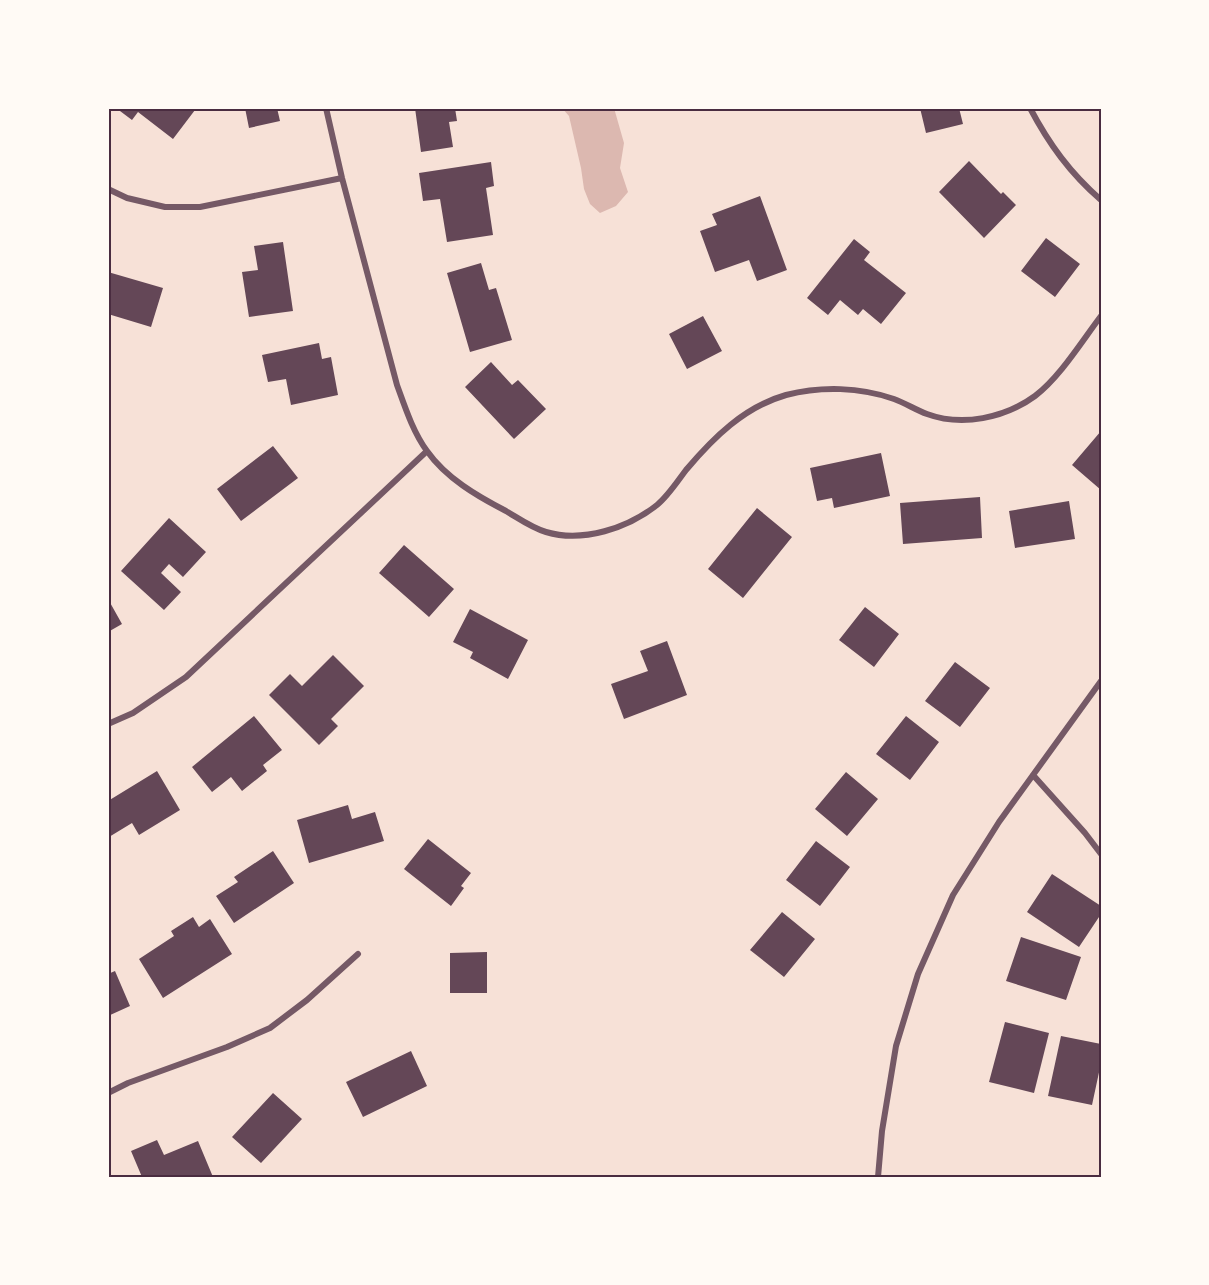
<svg xmlns="http://www.w3.org/2000/svg" width="1209" height="1285" font-family="Lato,sans-serif">
  <style>
    .water { fill: #dcb8b0 }
    .building { fill: #644757 }
    .lines { fill: none; stroke-linecap: round; stroke-linejoin: round }
    .minor { stroke: #755966; stroke-width: 6 }
    .neatline { fill: none; stroke: #4a2c40; stroke-width: 2 }
  </style>
  <rect width="100%" height="100%" fill="#f7e1d7"/>
  <path class="water" d="M 562,108 L 614,108 L 624,143 L 620,168 L 628,192 L 616,206 L 600,213 L 590,204 L 584,189 L 581,168 L 569,116 Z"/>
  <path class="building" d="M 116,108 L 193,108 L 195,110 L 173,139 L 138,112 L 132,120 Z
    M 245,108 L 277,108 L 280,121 L 249,128 Z
    M 415,108 L 455,108 L 457,121 L 449,122 L 453,147 L 421,152 Z
    M 920,108 L 959,108 L 963,124 L 926,133 Z
    M 969,161 L 1001,194 L 1003,192 L 1016,205 L 984,238 L 939,192 Z
    M 491,162 L 494,186 L 486,188 L 493,235 L 447,242 L 440,199 L 423,201 L 419,173 Z
    M 760,196 L 787,270 L 757,281 L 749,260 L 715,272 L 700,231 L 717,225 L 712,214 Z
    M 1046,238 L 1080,264 L 1055,297 L 1021,271 Z
    M 854,239 L 870,252 L 864,260 L 906,293 L 881,324 L 863,309 L 858,315 L 840,300 L 828,315 L 807,298 Z
    M 283,242 L 293,311 L 249,317 L 242,272 L 258,270 L 254,246 Z
    M 481,263 L 489,290 L 496,288 L 512,340 L 470,352 L 447,273 Z
    M 108,272 L 163,288 L 151,327 L 108,314 Z
    M 703,316 L 722,351 L 687,369 L 669,334 Z
    M 319,343 L 322,359 L 331,357 L 338,395 L 291,405 L 286,379 L 268,382 L 262,355 Z
    M 491,362 L 512,385 L 518,380 L 546,409 L 514,439 L 465,387 Z
    M 1101,431 L 1101,490 L 1072,465 Z
    M 273,446 L 298,478 L 241,521 L 217,489 Z
    M 881,453 L 890,496 L 834,508 L 832,498 L 817,501 L 810,468 Z
    M 980,497 L 982,538 L 903,544 L 900,503 Z
    M 1069,501 L 1075,539 L 1015,548 L 1009,511 Z
    M 757,508 L 792,537 L 743,598 L 708,569 Z
    M 169,518 L 206,552 L 183,577 L 169,564 L 161,573 L 181,592 L 164,610 L 121,571 Z
    M 404,545 L 454,589 L 429,617 L 379,573 Z
    M 108,599 L 122,624 L 108,632 Z
    M 865,607 L 899,634 L 874,667 L 839,640 Z
    M 470,609 L 528,640 L 508,679 L 470,658 L 473,652 L 453,642 Z
    M 667,641 L 687,695 L 624,719 L 611,684 L 648,671 L 640,651 Z
    M 333,655 L 364,686 L 331,719 L 338,726 L 319,745 L 269,695 L 290,674 L 302,686 Z
    M 955,662 L 990,688 L 960,727 L 925,701 Z
    M 254,716 L 282,750 L 263,765 L 267,771 L 242,791 L 231,777 L 212,792 L 192,767 Z
    M 906,716 L 939,742 L 910,780 L 876,754 Z
    M 157,771 L 180,810 L 139,835 L 132,823 L 109,837 L 108,801 Z
    M 846,772 L 878,799 L 847,836 L 815,809 Z
    M 348,805 L 352,819 L 375,812 L 384,841 L 309,863 L 297,820 Z
    M 428,839 L 471,873 L 461,886 L 464,888 L 451,906 L 404,869 Z
    M 816,841 L 850,867 L 820,906 L 786,880 Z
    M 273,851 L 294,883 L 234,923 L 216,896 L 238,882 L 234,877 Z
    M 1052,874 L 1101,906 L 1101,914 L 1079,947 L 1027,912 Z
    M 782,912 L 815,939 L 784,977 L 750,950 Z
    M 193,917 L 199,927 L 210,919 L 232,954 L 163,998 L 139,959 L 174,936 L 171,931 Z
    M 1021,937 L 1081,957 L 1066,1000 L 1006,981 Z
    M 487,952 L 487,993 L 450,993 L 450,953 Z
    M 115,971 L 130,1006 L 108,1016 L 108,974 Z
    M 1005,1022 L 1049,1033 L 1034,1093 L 989,1082 Z
    M 1061,1036 L 1101,1044 L 1101,1063 L 1092,1105 L 1048,1096 Z
    M 411,1051 L 427,1086 L 363,1117 L 346,1082 Z
    M 273,1093 L 302,1119 L 261,1163 L 232,1137 Z
    M 157,1140 L 164,1155 L 198,1141 L 213,1177 L 142,1177 L 131,1151 Z"/>
  <g class="lines">
    <path class="minor" d="M 326,108 L 342,178 L 397,385 C 405,407 413,432 427,451 C 446,478 477,496 506,511 C 518,518 532,528 546,532 C 583,543 628,528 657,505 C 668,496 677,482 686,470 C 713,438 744,407 786,395 C 821,386 860,387 894,399 C 905,403 916,410 927,414 C 962,427 1005,418 1035,396 C 1060,377 1082,341 1101,316
      M 1030,108 C 1049,144 1070,173 1101,200
      M 108,189 L 127,198 L 165,207 L 200,207 L 342,178
      M 108,724 L 133,713 L 186,677 L 427,451
      M 1033,775 L 1085,833 L 1101,854
      M 108,1093 L 128,1083 L 227,1047 L 270,1028 L 307,1000 L 358,954
      M 878,1177 L 882,1131 L 896,1046 L 918,974 L 953,895 L 999,822 L 1101,681"/>
  </g>
  <rect width="1209" height="1285" fill="none" stroke="#fffaf5" stroke-width="219"/>
  <rect x="110" y="110" width="990" height="1066" class="neatline"/>
</svg>
